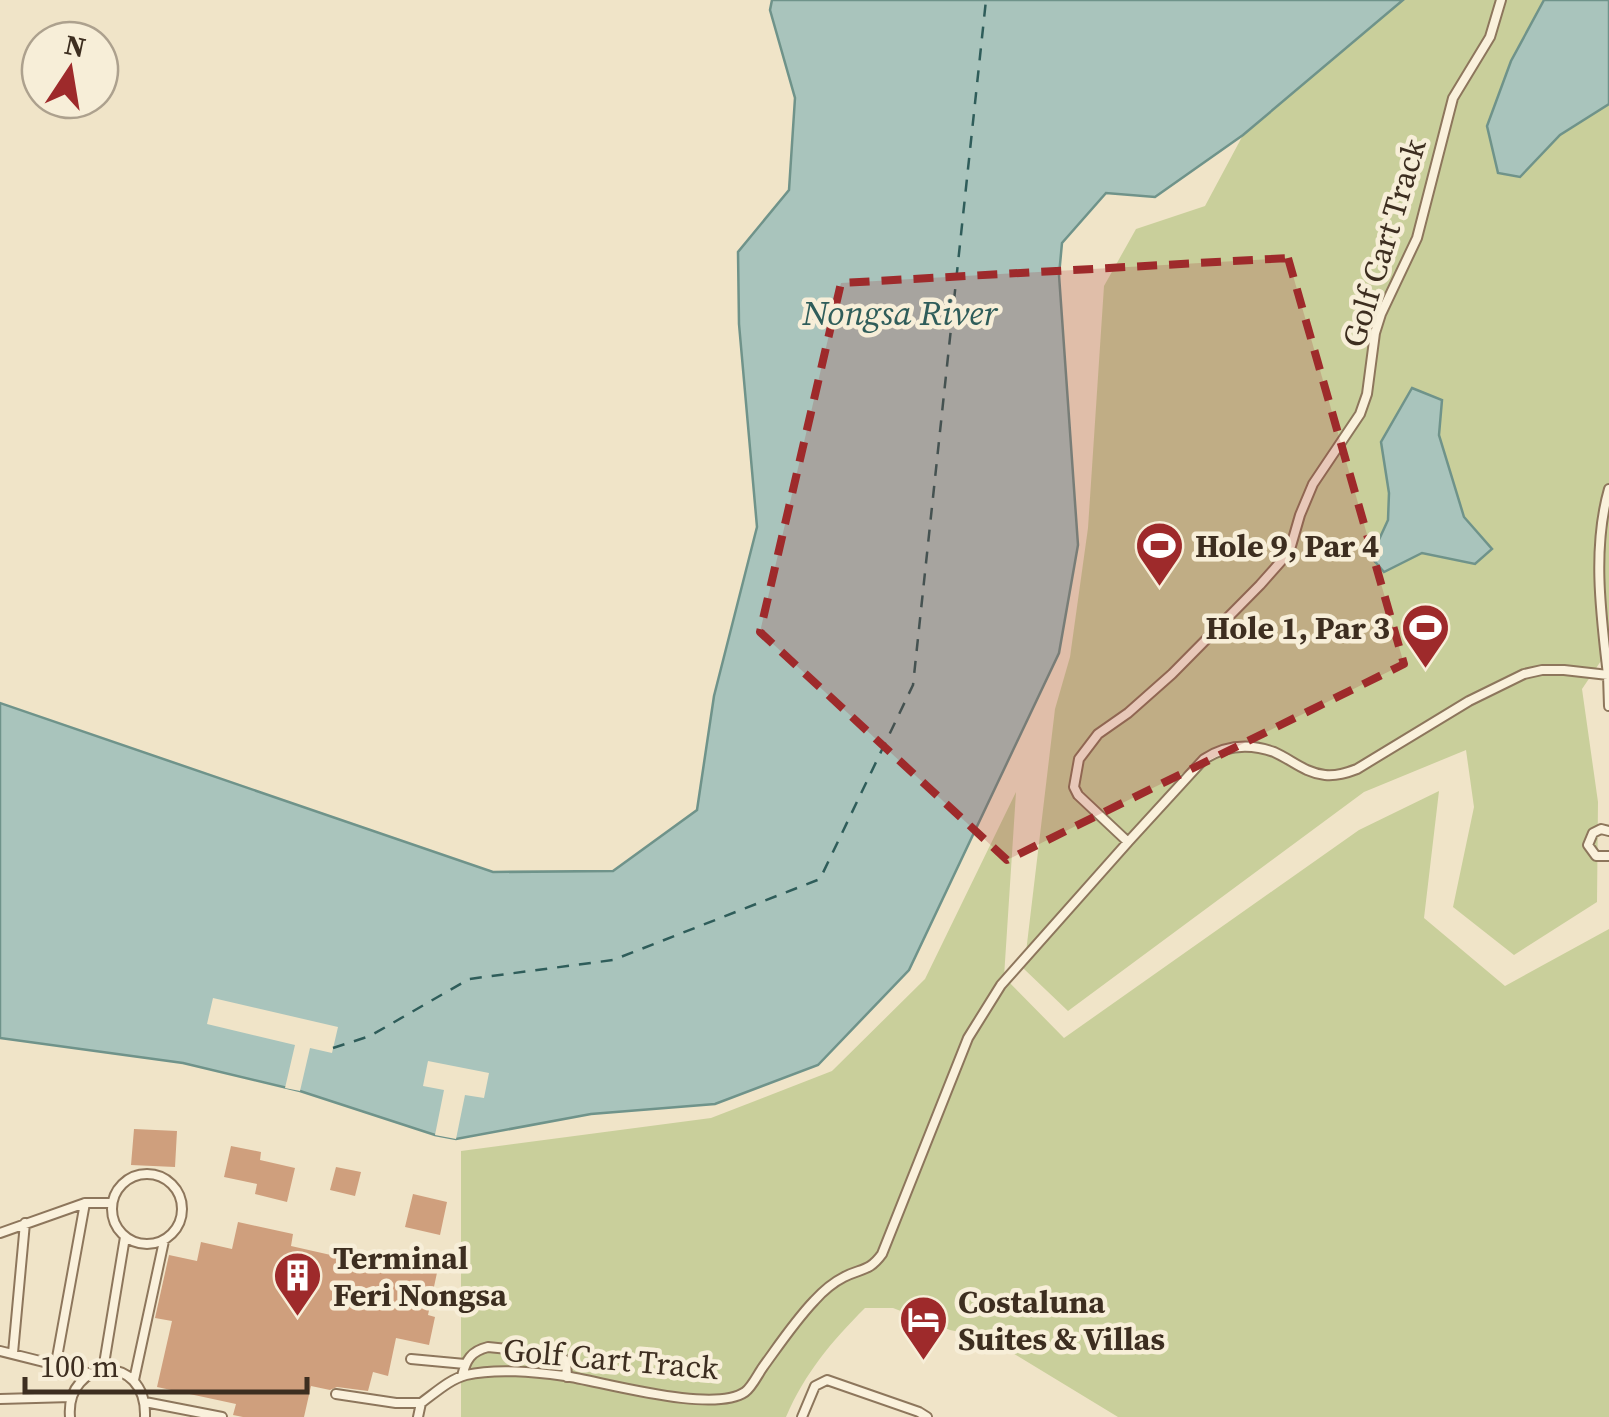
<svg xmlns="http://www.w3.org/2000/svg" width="1609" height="1417" font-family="'Source Serif 4',serif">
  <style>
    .green { fill: #c9cf9b }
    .water { fill: #a9c4bc; stroke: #6f938a; stroke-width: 2.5 }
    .pier { fill: #f0e4c8 }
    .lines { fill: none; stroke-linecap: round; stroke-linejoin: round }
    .ferry { stroke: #2f5d5a; stroke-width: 2.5; stroke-dasharray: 12 10; stroke-linecap: butt }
    .building { fill: #cf9f7d }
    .service-casing { stroke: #8d765c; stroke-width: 12 }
    .service { stroke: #faf1dc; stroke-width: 8 }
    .marked { fill: #9e2a2b; fill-opacity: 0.2; stroke: #9e2a2b; stroke-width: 8; stroke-dasharray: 20 12; stroke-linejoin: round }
    .labels { text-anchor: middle; stroke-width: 9; stroke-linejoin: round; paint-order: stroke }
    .street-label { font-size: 32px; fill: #3d2e20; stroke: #f7eed8 }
    .poi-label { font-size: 32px; font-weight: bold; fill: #3d2e20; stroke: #f7eed8; text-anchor: start }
    .water-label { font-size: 35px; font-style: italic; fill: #2f5d5a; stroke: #f7eed8 }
  </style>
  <rect width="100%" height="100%" fill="#f0e4c8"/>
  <path class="green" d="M 1403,0 L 1609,0 L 1609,649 L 1582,689 L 1598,802 L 1597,902 L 1514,955 L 1453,907 L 1474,807 L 1466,750 L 1364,792 L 1068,1011 L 1024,969 L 1055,709 L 1070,657 L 1088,528 L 1104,286 L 1136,229 L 1205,206 L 1243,135 Z
    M 1439,791 L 1424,918 L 1505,986 L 1609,929 L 1609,1417 L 1118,1417 L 988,1338 L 950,1330 L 893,1308 L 865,1308 C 831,1342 805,1373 786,1417 L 461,1417 L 461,1151 L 711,1118 L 832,1071 L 925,979 L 1016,792 L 1004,977 L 1064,1038 L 1359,830 Z"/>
  <path class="water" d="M 772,0 L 1403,0 L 1243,135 L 1155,197 L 1106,193 L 1062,243 L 1059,275 L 1078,545 L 1059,653 L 909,970 L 818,1065 L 715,1104 L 591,1114 L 456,1139 L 435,1135 L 300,1091 L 183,1063 L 0,1038 L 0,703 L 493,872 L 613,871 L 697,810 L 714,696 L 757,527 L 739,324 L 738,252 L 789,190 L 795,98 L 770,10 Z
    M 1544,0 L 1609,0 L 1609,104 L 1560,135 L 1520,177 L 1498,173 L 1487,126 L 1511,61 Z
    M 1412,388 L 1442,400 L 1439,435 L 1464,517 L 1492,549 L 1475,564 L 1422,553 L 1384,572 L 1371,557 L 1388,520 L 1389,493 L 1381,442 Z"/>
  <path class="pier" d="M 213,998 L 338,1027 L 332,1053 L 310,1048 L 300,1091 L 285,1088 L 295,1045 L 207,1024 Z
    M 428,1061 L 489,1073 L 484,1098 L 465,1095 L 456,1139 L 435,1135 L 444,1090 L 423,1086 Z"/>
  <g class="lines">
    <path class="ferry" d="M 333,1048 L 370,1036 L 469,979 L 613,960 L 820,879 L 913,685 L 986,0"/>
  </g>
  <path class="building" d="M 134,1129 L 177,1131 L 175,1167 L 131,1165 Z
    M 231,1146 L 261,1152 L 260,1160 L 295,1168 L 287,1202 L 255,1194 L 257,1184 L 224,1177 Z
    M 336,1167 L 361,1172 L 355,1196 L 330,1190 Z
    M 413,1194 L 447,1202 L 440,1235 L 405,1227 Z
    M 238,1222 L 293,1234 L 291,1246 L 344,1258 L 347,1248 L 438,1268 L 428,1315 L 435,1317 L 429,1345 L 396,1338 L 388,1376 L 373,1372 L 368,1391 L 337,1387 L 330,1390 L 311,1386 L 304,1417 L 243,1417 L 233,1415 L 236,1404 L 157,1387 L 172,1321 L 155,1318 L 169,1255 L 197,1261 L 201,1242 L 232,1249 Z"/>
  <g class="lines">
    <defs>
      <path id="service" d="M 1501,0 L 1490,37 L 1453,98 L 1417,238 L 1381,314 L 1375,333 L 1367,394 L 1360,414 L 1313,484 L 1300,515 L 1291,546 L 1283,559 L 1260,585 L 1172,674 L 1128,713 L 1098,734 L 1079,759 L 1074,787 L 1078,795 L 1128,842 L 1204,759 C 1226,745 1249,743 1274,752 C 1292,760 1305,773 1325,775 C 1337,776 1346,773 1357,769 L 1469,701 L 1524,674 L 1542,670 L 1564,670 L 1608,675 C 1601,615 1592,548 1609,489
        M 1608,675 L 1609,706
        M 1609,831 L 1601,829 L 1593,833 L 1588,845 L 1596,856 L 1609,856
        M112 1209a35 35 0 1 1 70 0a35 35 0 1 1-70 0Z
        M 0,1233 L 85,1203 L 112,1203
        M 0,1351 L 92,1374
        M 13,1353 L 25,1223
        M 411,1359 L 465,1364
        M 56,1363 L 85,1203
        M 103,1370 L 125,1237
        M 462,1376 C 466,1360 471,1351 488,1347 L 558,1354 L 566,1361 L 567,1377
        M 134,1380 L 164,1241
        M 336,1394 L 396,1403 L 421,1403
        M 0,1399 L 71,1397
        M 145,1402 L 222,1417
        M 70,1417 C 65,1358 147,1351 145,1417
        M 418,1417 L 421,1403 C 435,1393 450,1379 466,1375 C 497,1368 534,1372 565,1376 C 604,1382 713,1414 745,1392 C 752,1387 758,1374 763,1367 C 779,1345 795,1321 814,1301 C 823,1291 832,1283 844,1277 C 861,1268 869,1272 882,1254 L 968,1038 L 1001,985 L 1128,842
        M 802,1417 L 815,1386 L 827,1380 L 919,1412 L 927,1417"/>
    </defs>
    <use href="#service" class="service-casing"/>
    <use href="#service" class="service"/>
  </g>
  <path class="marked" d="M 1288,258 L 1404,664 L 1007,860 L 760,632 L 841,283 Z"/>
  <defs>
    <symbol id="stadium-pin" viewBox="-11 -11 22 30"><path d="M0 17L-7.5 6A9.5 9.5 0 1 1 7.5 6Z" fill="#9e2a2b" stroke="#f7eed8"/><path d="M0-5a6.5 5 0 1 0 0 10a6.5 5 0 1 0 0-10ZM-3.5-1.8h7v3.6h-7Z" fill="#fff"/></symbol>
    <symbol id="building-pin" viewBox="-11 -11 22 30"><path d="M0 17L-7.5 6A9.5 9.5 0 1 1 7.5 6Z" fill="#9e2a2b" stroke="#f7eed8"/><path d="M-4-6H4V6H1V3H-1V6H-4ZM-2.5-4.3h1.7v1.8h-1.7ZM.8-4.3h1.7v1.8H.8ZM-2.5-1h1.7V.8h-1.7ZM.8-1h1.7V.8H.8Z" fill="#fff"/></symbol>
    <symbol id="hotel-pin" viewBox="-11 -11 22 30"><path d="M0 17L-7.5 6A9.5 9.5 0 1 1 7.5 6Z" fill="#9e2a2b" stroke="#f7eed8"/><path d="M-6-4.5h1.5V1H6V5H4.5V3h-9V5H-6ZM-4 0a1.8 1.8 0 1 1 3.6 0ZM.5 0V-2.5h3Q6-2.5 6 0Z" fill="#fff"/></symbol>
  </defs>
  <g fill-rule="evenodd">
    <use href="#stadium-pin" x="1132" y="518" width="55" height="75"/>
    <use href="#stadium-pin" x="1398" y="600" width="55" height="75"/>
    <use href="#building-pin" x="270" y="1248" width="55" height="75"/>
    <use href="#hotel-pin" x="896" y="1292" width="55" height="75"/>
  </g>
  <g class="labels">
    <g class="street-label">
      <text transform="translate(1384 243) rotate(-73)" y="11">Golf Cart Track</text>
      <text transform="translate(611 1359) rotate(5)" y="11">Golf Cart Track</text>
    </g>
    <g class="poi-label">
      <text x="1195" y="557">Hole 9, Par 4</text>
      <text x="1390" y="639" text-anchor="end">Hole 1, Par 3</text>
      <text x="333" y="1269">Terminal<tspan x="333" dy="37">Feri Nongsa</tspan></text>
      <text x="958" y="1313">Costaluna<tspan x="958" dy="37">Suites &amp; Villas</tspan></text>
    </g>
    <g class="water-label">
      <text x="900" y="325">Nongsa River</text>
    </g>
  </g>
  <g transform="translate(70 70) rotate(12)"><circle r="48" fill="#f7eed8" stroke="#ada18e" stroke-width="2.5"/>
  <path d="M0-8L18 38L0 25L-18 38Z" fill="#9e2a2b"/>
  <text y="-15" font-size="28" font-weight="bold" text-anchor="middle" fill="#3d2e20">N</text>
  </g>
  <path d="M25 1377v15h282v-15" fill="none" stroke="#3d2e20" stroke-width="5"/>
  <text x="40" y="1377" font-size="30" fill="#3d2e20" stroke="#f7eed8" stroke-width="8" paint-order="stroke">100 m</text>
</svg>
